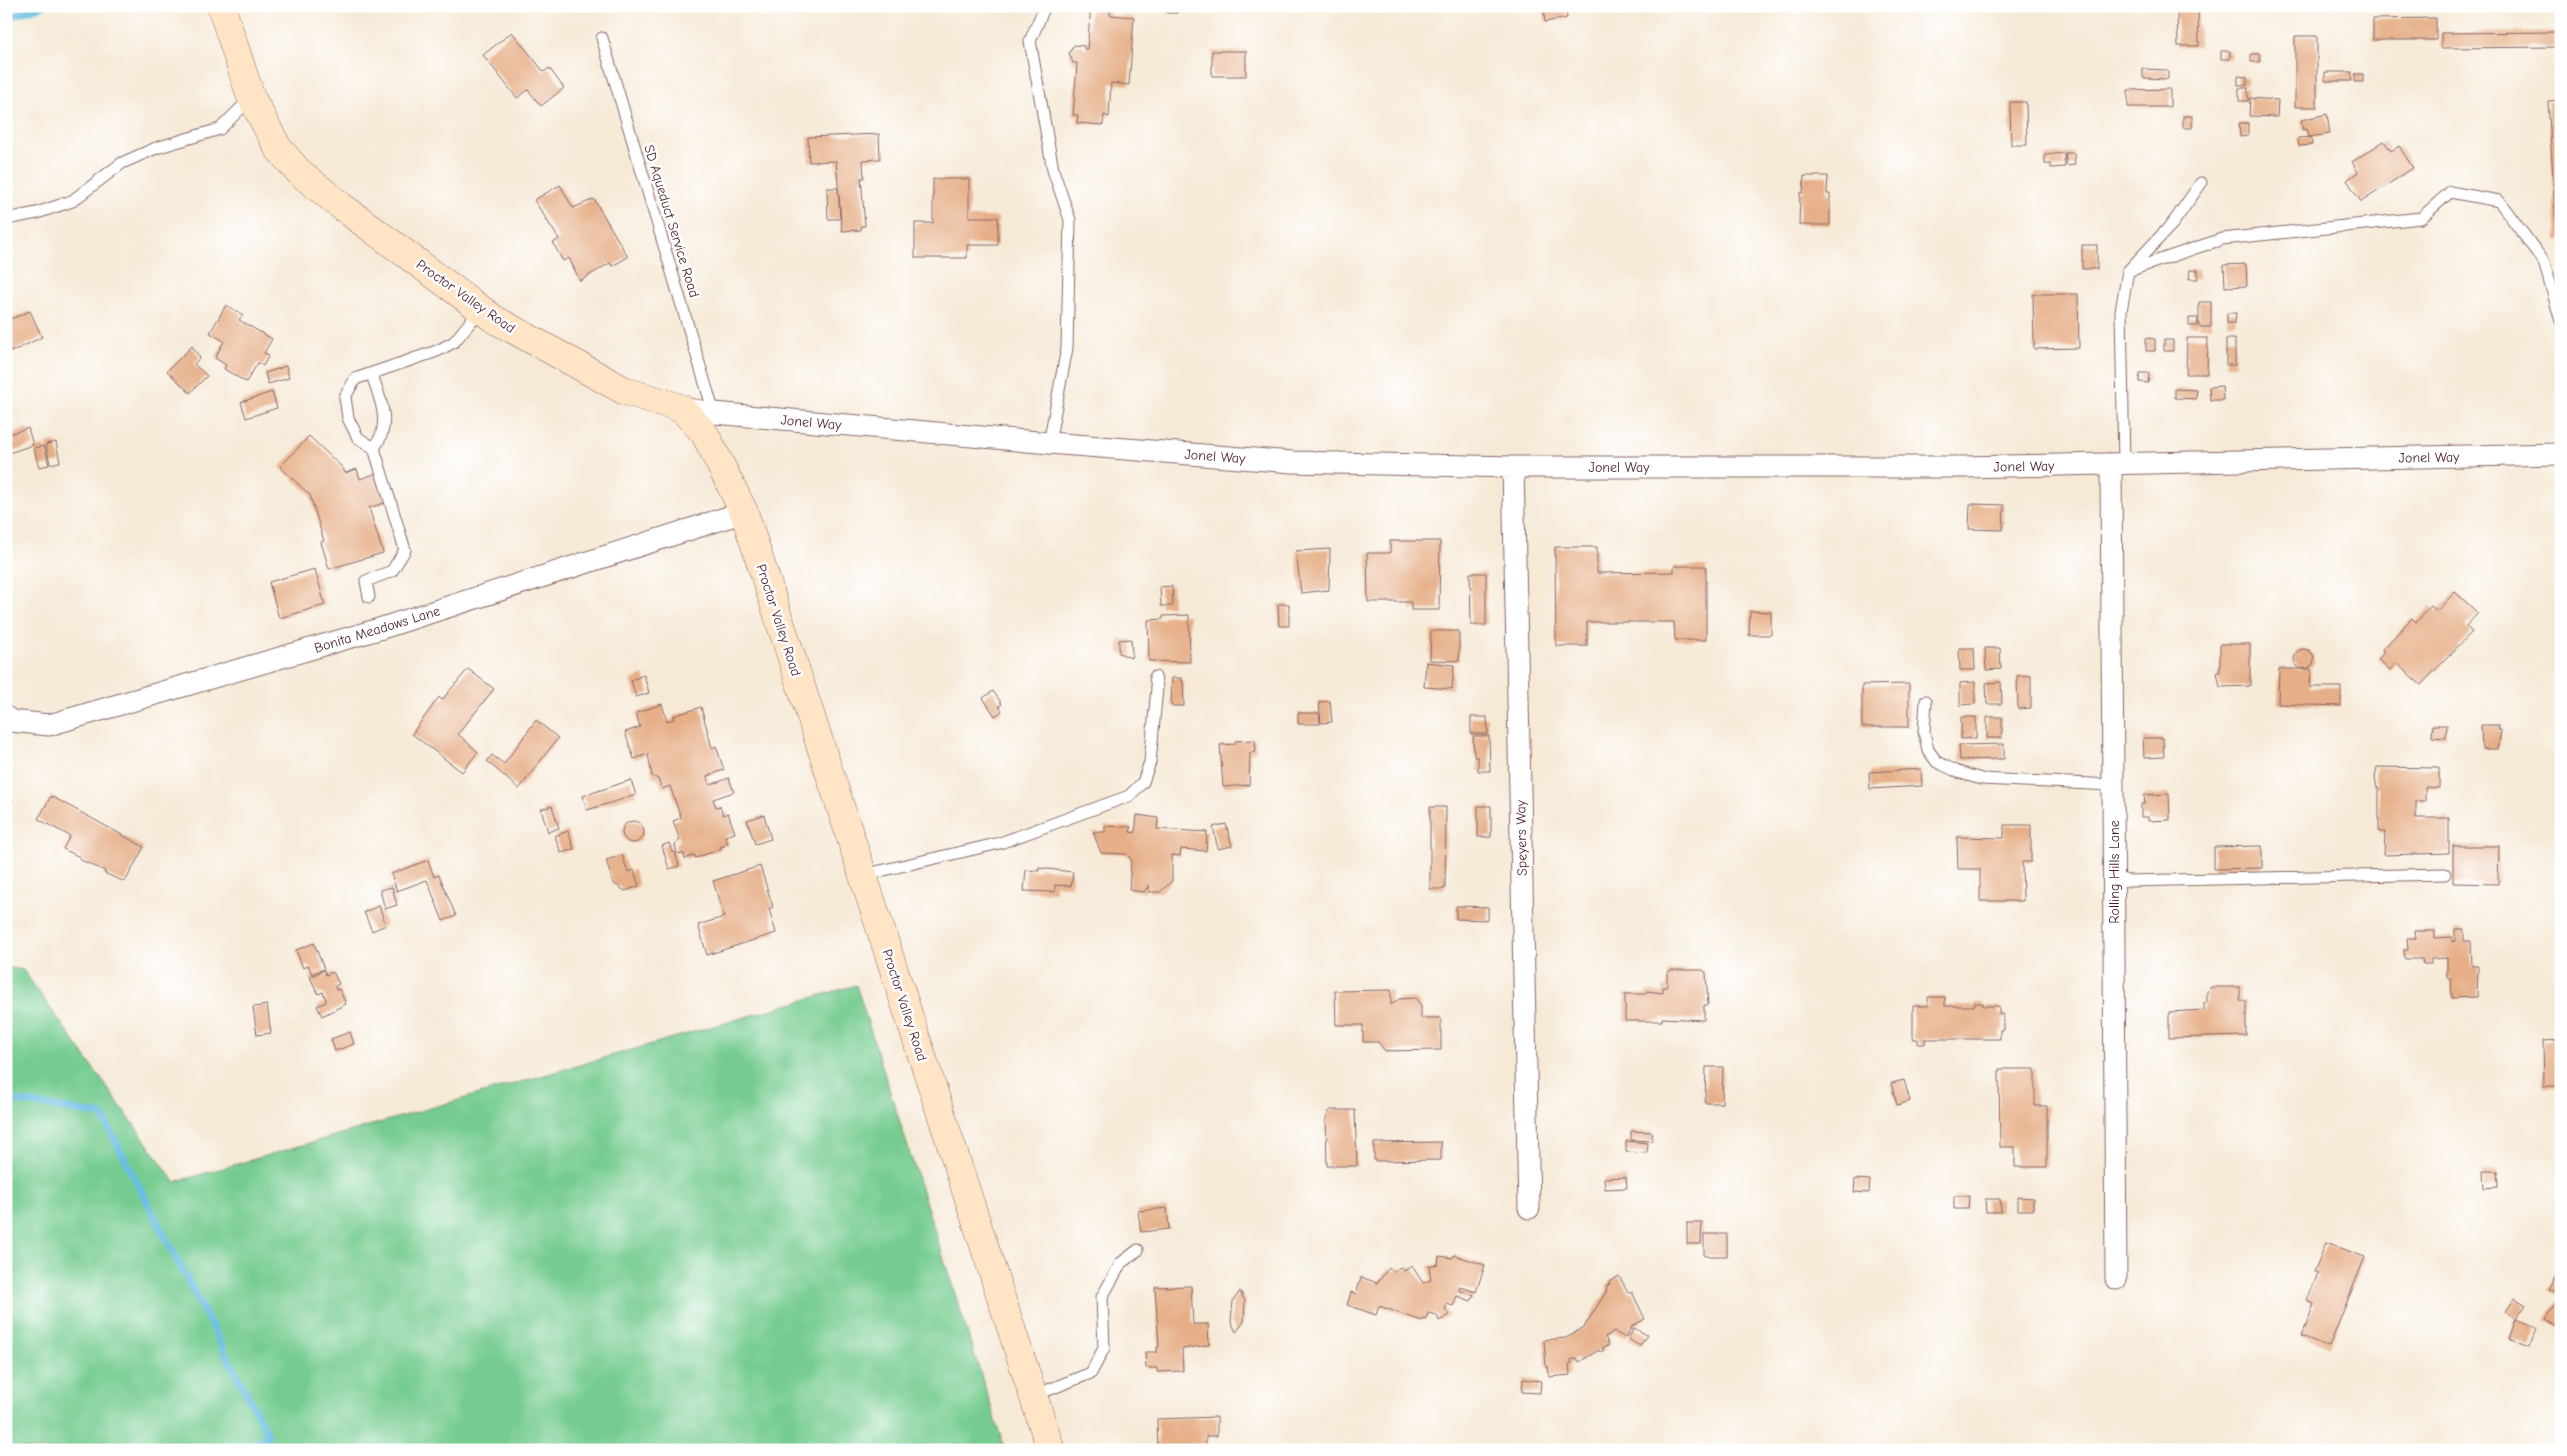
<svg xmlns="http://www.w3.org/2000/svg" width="2567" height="1456" font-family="'Comic Neue',sans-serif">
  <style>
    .green { fill: #76cc90; stroke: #60765e }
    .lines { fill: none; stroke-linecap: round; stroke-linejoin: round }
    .stream { stroke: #68bde4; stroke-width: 7 }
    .building { fill: #e6af87 }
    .lane-casing { stroke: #866667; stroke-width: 13 }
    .street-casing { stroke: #866667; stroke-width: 23 }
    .secondary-casing { stroke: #866667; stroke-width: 29 }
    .lane { stroke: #fff; stroke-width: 11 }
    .street { stroke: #fff; stroke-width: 21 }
    .secondary { stroke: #ffe4c6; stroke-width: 28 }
    .labels { text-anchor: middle; stroke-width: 5; stroke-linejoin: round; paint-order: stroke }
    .street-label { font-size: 14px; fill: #4a1f2b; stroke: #fff }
  </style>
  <rect width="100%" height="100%" fill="#fff"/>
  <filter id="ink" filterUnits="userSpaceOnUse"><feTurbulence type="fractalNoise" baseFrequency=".02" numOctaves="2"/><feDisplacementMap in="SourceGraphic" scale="10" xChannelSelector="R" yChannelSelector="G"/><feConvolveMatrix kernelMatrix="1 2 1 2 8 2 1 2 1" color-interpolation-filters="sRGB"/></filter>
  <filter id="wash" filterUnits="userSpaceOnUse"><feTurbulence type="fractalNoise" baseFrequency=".0096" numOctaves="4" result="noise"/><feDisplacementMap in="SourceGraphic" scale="20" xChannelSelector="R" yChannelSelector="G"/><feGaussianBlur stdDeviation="1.12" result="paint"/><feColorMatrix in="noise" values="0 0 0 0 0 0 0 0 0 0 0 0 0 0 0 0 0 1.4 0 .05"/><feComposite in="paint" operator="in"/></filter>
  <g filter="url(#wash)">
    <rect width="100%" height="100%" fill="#f6ead7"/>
    <path class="green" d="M 6,967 L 23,970 L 175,1182 L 856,985 L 1005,1450 L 6,1450 Z"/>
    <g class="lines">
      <path class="stream" d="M 6,18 L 43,6
        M 6,1099 L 102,1115 L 268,1435 L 246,1450"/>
    </g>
    <g id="blocks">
      <path class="building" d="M 1091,6 L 1111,6 L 1110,15 L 1134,17 L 1129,85 L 1111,83 L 1109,117 L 1104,115 L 1103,125 L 1077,123 L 1078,115 L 1073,115 L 1077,63 L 1073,63 L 1069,53 L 1074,45 L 1084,46 L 1084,49 L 1087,49 Z
        M 1167,6 L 1177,6 L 1177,13 L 1167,13 Z
        M 1211,6 L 1244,6 L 1244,10 L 1211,9 Z
        M 2177,6 L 2198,6 L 2199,46 L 2178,46 Z
        M 2441,6 L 2561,6 L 2561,8 L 2441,9 Z
        M 1558,11 L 1566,11 L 1567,18 L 1545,22 L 1544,12 Z
        M 2436,18 L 2436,40 L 2373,40 L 2373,19 Z
        M 512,32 L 544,72 L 549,68 L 564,88 L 541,106 L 528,90 L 517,98 L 483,55 Z
        M 2561,32 L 2561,47 L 2441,48 L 2441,33 Z
        M 2295,36 L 2317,36 L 2317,107 L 2295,107 Z
        M 1212,51 L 1246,51 L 1246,76 L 1212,76 Z
        M 2221,51 L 2230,51 L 2230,59 L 2221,59 Z
        M 2251,54 L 2260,54 L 2260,62 L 2251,62 Z
        M 2143,69 L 2168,70 L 2168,79 L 2143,78 Z
        M 2325,72 L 2352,72 L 2352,81 L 2325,81 Z
        M 2355,74 L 2363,74 L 2363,82 L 2355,82 Z
        M 2238,76 L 2247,77 L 2247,85 L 2238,85 Z
        M 2239,88 L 2248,88 L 2248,101 L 2239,101 Z
        M 2170,89 L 2170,107 L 2128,107 L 2128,90 Z
        M 2557,92 L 2561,92 L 2561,240 L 2557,240 L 2548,101 L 2558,100 Z
        M 2250,98 L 2278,100 L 2277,117 L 2249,116 Z
        M 2010,102 L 2026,102 L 2027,145 L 2011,145 Z
        M 2327,114 L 2330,134 L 2309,137 L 2307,129 L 2303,130 L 2301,120 Z
        M 2183,116 L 2192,116 L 2192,128 L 2183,128 Z
        M 2239,123 L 2248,123 L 2248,136 L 2240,137 Z
        M 879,134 L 880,159 L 863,160 L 864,178 L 861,178 L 865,226 L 861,226 L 861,230 L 842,231 L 836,161 L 809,162 L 808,137 Z
        M 2311,137 L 2312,145 L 2299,146 L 2298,138 Z
        M 2384,141 L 2391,151 L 2399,146 L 2413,168 L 2361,202 L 2347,180 L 2358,172 L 2352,162 Z
        M 2064,153 L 2065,167 L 2051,168 L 2051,164 L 2045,164 L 2045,155 Z
        M 2065,153 L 2074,153 L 2075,165 L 2067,166 Z
        M 1804,176 L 1828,176 L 1827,194 L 1830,194 L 1830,225 L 1799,225 L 1800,193 L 1803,193 Z
        M 933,179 L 969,179 L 969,217 L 998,217 L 998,245 L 967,245 L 967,258 L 915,258 L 915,223 L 933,223 Z
        M 560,185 L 573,208 L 594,199 L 628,257 L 612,266 L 610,263 L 580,281 L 569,258 L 563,261 L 553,243 L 559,239 L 534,200 Z
        M 827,188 L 838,188 L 840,219 L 828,219 Z
        M 2082,245 L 2097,245 L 2097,269 L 2082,269 Z
        M 2246,264 L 2247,286 L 2225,287 L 2224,265 Z
        M 2190,270 L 2198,270 L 2198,279 L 2189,279 Z
        M 2033,294 L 2078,294 L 2079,348 L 2034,349 Z
        M 2199,302 L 2211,302 L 2211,327 L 2199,327 Z
        M 226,305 L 243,315 L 239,320 L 272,339 L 264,353 L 269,355 L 263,366 L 258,363 L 246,382 L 224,369 L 226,365 L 215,358 L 224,341 L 210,333 Z
        M 30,311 L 42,337 L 11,352 L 6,341 L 6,321 Z
        M 2227,313 L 2236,313 L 2235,323 L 2227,323 Z
        M 2189,318 L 2198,318 L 2197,326 L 2189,326 Z
        M 2146,338 L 2155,339 L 2155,351 L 2146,351 Z
        M 2187,338 L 2208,338 L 2207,374 L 2186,374 Z
        M 2226,339 L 2235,339 L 2235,365 L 2226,365 Z
        M 2164,340 L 2173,340 L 2173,351 L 2164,351 Z
        M 192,346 L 200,358 L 194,364 L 207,376 L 190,393 L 167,371 Z
        M 286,366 L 289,378 L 268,384 L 265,373 Z
        M 2140,373 L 2149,373 L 2148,383 L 2139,382 Z
        M 2222,386 L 2223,400 L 2210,400 L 2209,387 Z
        M 2175,389 L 2197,390 L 2196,399 L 2175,398 Z
        M 272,392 L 277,408 L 246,418 L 241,402 Z
        M 28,428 L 33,445 L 6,454 L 6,435 Z
        M 309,436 L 343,468 L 345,473 L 357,469 L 360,479 L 377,473 L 387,502 L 369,508 L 383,553 L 329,569 L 321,542 L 324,541 L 310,495 L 280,467 Z
        M 56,442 L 60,462 L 50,464 L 46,444 Z
        M 44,446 L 49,465 L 39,467 L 34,448 Z
        M 1970,504 L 2004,505 L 2003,530 L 1969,529 Z
        M 1390,541 L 1440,541 L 1439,610 L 1411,610 L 1411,602 L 1368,602 L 1367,553 L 1390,553 Z
        M 1555,547 L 1597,547 L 1597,573 L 1674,572 L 1674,566 L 1706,566 L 1706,640 L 1675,640 L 1674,622 L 1587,622 L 1587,646 L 1556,646 Z
        M 1330,549 L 1329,590 L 1301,593 L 1296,551 Z
        M 315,569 L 325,605 L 279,618 L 269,582 Z
        M 1470,573 L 1486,573 L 1486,625 L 1471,625 Z
        M 1172,586 L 1173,606 L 1161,606 L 1160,587 Z
        M 2455,592 L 2478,613 L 2466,626 L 2472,632 L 2421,685 L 2396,663 L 2390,670 L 2378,659 L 2384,653 L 2382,650 L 2412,618 L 2416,622 L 2431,606 L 2437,611 Z
        M 1278,604 L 1289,604 L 1289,626 L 1279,626 Z
        M 1750,611 L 1771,612 L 1771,635 L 1749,635 Z
        M 1189,615 L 1190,662 L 1149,661 L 1148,620 L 1163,619 L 1163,616 Z
        M 1431,631 L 1459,631 L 1459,661 L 1430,660 Z
        M 1131,639 L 1132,654 L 1131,658 L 1119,653 L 1119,640 Z
        M 2220,644 L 2250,644 L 2250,686 L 2220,687 L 2217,672 L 2220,672 Z
        M 1959,648 L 1974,648 L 1975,670 L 1960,670 Z
        M 1985,648 L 2000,648 L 2001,669 L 1986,670 Z
        M2294 659a10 10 0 1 1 20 0a10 10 0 1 1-20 0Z
        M 1426,662 L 1454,665 L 1452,689 L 1424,687 Z
        M 468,669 L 494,689 L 458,734 L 478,752 L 462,772 L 412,734 L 439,697 L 442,700 Z
        M 2279,669 L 2311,669 L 2310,687 L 2341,687 L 2341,706 L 2278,704 Z
        M 644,675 L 649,693 L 636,697 L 631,680 Z
        M 2031,675 L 2031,708 L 2018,709 L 2017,676 Z
        M 1172,678 L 1181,678 L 1181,681 L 1183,681 L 1184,706 L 1171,706 Z
        M 1975,682 L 1975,704 L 1960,705 L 1960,683 Z
        M 2001,682 L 2002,704 L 1987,704 L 1986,683 Z
        M 1909,684 L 1909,727 L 1862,727 L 1862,685 Z
        M 993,691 L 1002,704 L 999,706 L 1002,711 L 995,716 L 983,698 Z
        M 1330,701 L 1332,722 L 1321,723 L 1319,702 Z
        M 662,704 L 667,721 L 674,719 L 673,716 L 701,707 L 712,748 L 716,746 L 724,770 L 707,776 L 710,785 L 729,778 L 734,792 L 713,799 L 716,807 L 720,806 L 723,815 L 728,813 L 735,833 L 725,836 L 728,844 L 720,847 L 721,849 L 695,858 L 695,855 L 685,859 L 684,854 L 677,853 L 675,845 L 680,840 L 673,821 L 681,818 L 670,786 L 662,789 L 658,779 L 652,776 L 648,754 L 634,759 L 625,732 L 640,727 L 636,713 Z
        M 1298,713 L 1319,713 L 1320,724 L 1298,724 Z
        M 1471,717 L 1487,717 L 1488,734 L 1471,734 Z
        M 1961,717 L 1976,717 L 1976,738 L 1961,739 Z
        M 1987,717 L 2002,717 L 2002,738 L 1987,738 Z
        M 536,720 L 558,738 L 519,789 L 487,761 L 492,755 L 504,764 Z
        M 2433,725 L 2447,725 L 2446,738 L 2432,737 Z
        M 2481,725 L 2498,725 L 2498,730 L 2501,731 L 2498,749 L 2482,749 Z
        M 1473,736 L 1489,736 L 1490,771 L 1478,771 L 1478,757 L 1474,757 Z
        M 2143,738 L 2163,738 L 2164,757 L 2144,758 Z
        M 1255,740 L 1256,752 L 1250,753 L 1249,785 L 1223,787 L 1220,745 L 1235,744 L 1235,741 Z
        M 2004,744 L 2004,759 L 1960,760 L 1959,745 Z
        M 2377,767 L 2439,768 L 2439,788 L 2425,787 L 2425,801 L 2416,801 L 2416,818 L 2449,818 L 2449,853 L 2384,855 L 2385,832 L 2379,832 L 2379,788 L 2377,788 L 2375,778 Z
        M 1921,769 L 1922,786 L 1870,789 L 1869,772 Z
        M 631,780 L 636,795 L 587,810 L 583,796 Z
        M 6,787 L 8,787 L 13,802 L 6,804 Z
        M 2169,794 L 2170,820 L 2148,821 L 2148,817 L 2141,817 L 2141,804 L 2145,804 L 2144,795 Z
        M 51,796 L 144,847 L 125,882 L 104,873 L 105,871 L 81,860 L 80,857 L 63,849 L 70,836 L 38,819 Z
        M 552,806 L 559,828 L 548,832 L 541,809 Z
        M 1478,806 L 1491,806 L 1491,837 L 1478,837 Z
        M 1430,807 L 1446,807 L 1445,889 L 1430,889 Z
        M 764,815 L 771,839 L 755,844 L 747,820 Z
        M 1137,815 L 1158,818 L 1157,829 L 1207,832 L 1206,851 L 1181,849 L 1180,856 L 1172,855 L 1172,881 L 1160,892 L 1149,892 L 1149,885 L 1144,892 L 1129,890 L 1131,859 L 1126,854 L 1101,853 L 1093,832 L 1105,832 L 1105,826 L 1131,827 L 1130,832 L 1135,833 Z
        M622 832a11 11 0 1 1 22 0a11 11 0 1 1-22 0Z
        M 1226,824 L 1232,846 L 1218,849 L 1213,827 Z
        M 2004,825 L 2031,825 L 2031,862 L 2022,862 L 2023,901 L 1980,901 L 1980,869 L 1958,869 L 1957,837 L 2004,838 Z
        M 568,831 L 574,849 L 561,853 L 555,836 Z
        M 669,843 L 672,852 L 675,852 L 679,866 L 669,869 L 662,846 Z
        M 2262,846 L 2262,868 L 2214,869 L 2214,847 Z
        M 2453,846 L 2499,846 L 2498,884 L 2453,883 Z
        M 622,855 L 628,872 L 634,870 L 639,886 L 625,891 L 613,883 L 606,860 Z
        M 428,860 L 434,877 L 439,875 L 456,916 L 443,921 L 427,880 L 397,891 L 391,874 Z
        M 760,866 L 773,907 L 769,909 L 776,933 L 707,955 L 698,925 L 724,917 L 713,881 Z
        M 1039,868 L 1073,872 L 1071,886 L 1055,885 L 1055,892 L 1024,891 L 1026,870 L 1039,871 Z
        M 392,887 L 397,905 L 385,909 L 380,890 Z
        M 379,906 L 386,925 L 372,931 L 364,912 Z
        M 1456,906 L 1488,907 L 1488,920 L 1456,919 Z
        M 2455,929 L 2464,929 L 2464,941 L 2471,941 L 2472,966 L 2478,966 L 2477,997 L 2452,998 L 2451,978 L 2447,978 L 2447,958 L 2431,959 L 2431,964 L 2423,964 L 2422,959 L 2405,959 L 2404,950 L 2408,950 L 2407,938 L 2416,938 L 2415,931 L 2435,931 L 2435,938 L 2452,937 L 2452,942 L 2455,941 Z
        M 314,943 L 324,969 L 312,974 L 308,965 L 303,968 L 296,950 Z
        M 324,970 L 326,975 L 333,972 L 339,984 L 335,986 L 336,990 L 339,989 L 346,1004 L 322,1016 L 317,1006 L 326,1002 L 326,1000 L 323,992 L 318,994 L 310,977 Z
        M 1671,970 L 1703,970 L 1706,973 L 1708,1005 L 1704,1005 L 1704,1020 L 1662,1018 L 1662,1021 L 1625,1021 L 1625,994 L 1646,994 L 1647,991 L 1663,993 L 1663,987 L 1667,987 L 1667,973 Z
        M 2211,987 L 2240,987 L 2240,1001 L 2246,1001 L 2246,1036 L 2169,1038 L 2169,1012 L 2204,1010 L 2204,1003 L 2207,1003 L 2207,991 Z
        M 1391,990 L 1391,1005 L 1399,999 L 1415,998 L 1421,1005 L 1421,1018 L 1441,1018 L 1441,1050 L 1385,1051 L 1378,1042 L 1363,1042 L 1363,1025 L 1336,1025 L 1335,991 Z
        M 1928,997 L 1945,997 L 1945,1006 L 1974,1006 L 1974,1003 L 1983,1003 L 1983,1006 L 1999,1006 L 1999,1014 L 2003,1014 L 2003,1030 L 2000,1030 L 2000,1039 L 1925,1039 L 1925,1044 L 1918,1044 L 1918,1039 L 1913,1039 L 1913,1006 L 1928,1006 Z
        M 267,1005 L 271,1033 L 257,1035 L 253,1007 Z
        M 350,1032 L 354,1044 L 335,1051 L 331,1039 Z
        M 2561,1040 L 2561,1086 L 2544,1086 L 2543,1041 Z
        M 1706,1067 L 1723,1067 L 1722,1103 L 1705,1103 Z
        M 1999,1069 L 2035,1069 L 2035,1106 L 2047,1106 L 2047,1167 L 2015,1167 L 2015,1147 L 2000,1147 Z
        M 1904,1080 L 1910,1101 L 1897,1105 L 1891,1083 Z
        M 1331,1110 L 1355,1110 L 1357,1166 L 1327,1166 L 1326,1119 L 1328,1113 Z
        M 1631,1131 L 1652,1132 L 1652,1141 L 1631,1140 Z
        M 1626,1141 L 1648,1143 L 1647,1153 L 1626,1152 Z
        M 1441,1142 L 1441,1160 L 1374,1161 L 1374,1143 Z
        M 2483,1171 L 2498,1171 L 2499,1187 L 2484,1188 Z
        M 1626,1177 L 1627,1188 L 1605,1189 L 1604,1178 Z
        M 1855,1179 L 1870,1180 L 1869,1193 L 1854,1192 Z
        M 1954,1196 L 1969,1196 L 1968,1209 L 1954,1209 Z
        M 2018,1197 L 2033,1198 L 2033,1210 L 2018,1210 Z
        M 1985,1199 L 2000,1199 L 2001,1212 L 1986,1212 Z
        M 1167,1208 L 1169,1229 L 1141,1232 L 1138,1211 Z
        M 1687,1223 L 1702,1223 L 1701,1244 L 1687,1244 Z
        M 1704,1234 L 1727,1234 L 1727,1256 L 1704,1256 Z
        M 2326,1243 L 2365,1257 L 2329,1347 L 2302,1336 L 2314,1304 L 2307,1301 L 2318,1273 L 2314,1272 Z
        M 1454,1255 L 1485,1265 L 1476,1292 L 1460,1287 L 1459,1290 L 1474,1295 L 1471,1301 L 1457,1296 L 1453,1306 L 1447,1304 L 1445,1310 L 1450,1315 L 1439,1321 L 1437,1315 L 1428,1313 L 1426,1320 L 1423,1319 L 1422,1321 L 1379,1306 L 1376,1315 L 1347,1305 L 1351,1292 L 1356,1294 L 1361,1277 L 1377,1283 L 1389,1268 L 1394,1272 L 1400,1267 L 1404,1271 L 1412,1266 L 1423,1283 L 1431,1280 L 1429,1266 L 1438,1264 L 1439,1256 L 1453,1258 Z
        M 2558,1270 L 2561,1271 L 2561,1288 L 2558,1294 L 2548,1289 Z
        M 1619,1276 L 1628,1292 L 1632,1292 L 1645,1319 L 1632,1326 L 1626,1338 L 1614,1332 L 1605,1337 L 1609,1345 L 1602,1348 L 1604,1350 L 1600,1352 L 1599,1350 L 1579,1362 L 1577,1358 L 1571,1360 L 1572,1363 L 1569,1364 L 1570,1375 L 1549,1377 L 1548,1366 L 1546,1367 L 1544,1340 L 1566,1338 L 1584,1327 L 1606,1292 L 1607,1285 L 1610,1284 L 1609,1282 Z
        M 1191,1286 L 1193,1324 L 1208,1324 L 1209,1345 L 1182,1349 L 1183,1371 L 1157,1372 L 1157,1368 L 1146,1368 L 1145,1352 L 1157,1352 L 1157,1347 L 1159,1347 L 1155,1287 Z
        M 1240,1291 L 1245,1301 L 1244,1322 L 1236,1332 L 1231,1321 L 1233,1301 Z
        M 2561,1297 L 2561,1329 L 2546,1319 Z
        M 2515,1298 L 2526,1305 L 2516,1319 L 2506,1311 Z
        M 2515,1319 L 2537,1327 L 2529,1347 L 2508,1339 Z
        M 1634,1328 L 1647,1335 L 1640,1346 L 1628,1339 Z
        M 1523,1379 L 1541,1381 L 1540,1393 L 1522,1392 Z
        M 1217,1417 L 1217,1436 L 1206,1436 L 1206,1450 L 1158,1450 L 1157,1419 Z"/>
    </g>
  </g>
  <g filter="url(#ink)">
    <use href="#blocks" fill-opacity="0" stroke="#866667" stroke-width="1"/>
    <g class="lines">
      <defs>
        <path id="lane" d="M 1045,6 L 1030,41 L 1053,170 L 1070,220 L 1067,348 L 1049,443
          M 602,38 L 714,413
          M 6,219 L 37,213 L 72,201 L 122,163 L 156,148 L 220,129 L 251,98
          M 2128,271 L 2222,239 L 2421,218 L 2450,192 L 2499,201 L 2544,262 L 2561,321
          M 372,375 C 381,401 392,425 374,448
          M 2124,464 L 2121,311 L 2128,271 L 2173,223 L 2201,183
          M 369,597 L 366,581 L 392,571 L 405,550 L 374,448 L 358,438 L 348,418 L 345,397 L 355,379 L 437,351 L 454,342 L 481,309
          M 1926,701 L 1924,732 L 1928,750 L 1937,762 L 1958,772 L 1981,779 L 2113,785
          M 863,875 L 1000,843 L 1129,796 L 1143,782 L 1150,762 L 1157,688 L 1155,677
          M 2114,878 L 2129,881 L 2445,874
          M 1033,1396 L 1091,1373 L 1104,1348 L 1102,1297 L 1121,1263 L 1138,1250"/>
        <path id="street" d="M 681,408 L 714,413 L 1049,443 L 1292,462 L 1513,467 L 1964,467 L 2561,454
          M 2111,464 L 2116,1279
          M 1513,467 L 1529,1208
          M 6,717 L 11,721 L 49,725 L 379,629 L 744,512"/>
        <path id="secondary" d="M 221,6 L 251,97 L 278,148 L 299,172 L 341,206 L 494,319 L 625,391 L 681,408 L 705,434 L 744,512 L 1051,1450"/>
      </defs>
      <use href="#lane" class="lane-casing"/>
      <use href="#street" class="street-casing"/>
      <use href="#secondary" class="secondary-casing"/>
      <use href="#lane" class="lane"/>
      <use href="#street" class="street"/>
      <use href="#secondary" class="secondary"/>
    </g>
  </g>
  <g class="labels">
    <g class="street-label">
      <text transform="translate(672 221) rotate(73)" y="5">SD Aqueduct Service Road</text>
      <text transform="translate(466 296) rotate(35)" y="5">Proctor Valley Road</text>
      <text transform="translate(811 422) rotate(5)" y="5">Jonel Way</text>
      <text transform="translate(1215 456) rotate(4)" y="5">Jonel Way</text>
      <text transform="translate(2429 457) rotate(-1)" y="5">Jonel Way</text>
      <text transform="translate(2024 466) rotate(-1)" y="5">Jonel Way</text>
      <text x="1619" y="472">Jonel Way</text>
      <text transform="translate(779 620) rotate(72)" y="5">Proctor Valley Road</text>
      <text transform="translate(377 629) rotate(-17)" y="5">Bonita Meadows Lane</text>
      <text transform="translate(1521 838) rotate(-91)" y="5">Speyers Way</text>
      <text transform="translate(2114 872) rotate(-90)" y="5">Rolling Hills Lane</text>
      <text transform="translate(905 1005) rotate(72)" y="5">Proctor Valley Road</text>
    </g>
  </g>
  <rect width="2567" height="1456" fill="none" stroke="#fff" stroke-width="25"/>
</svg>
